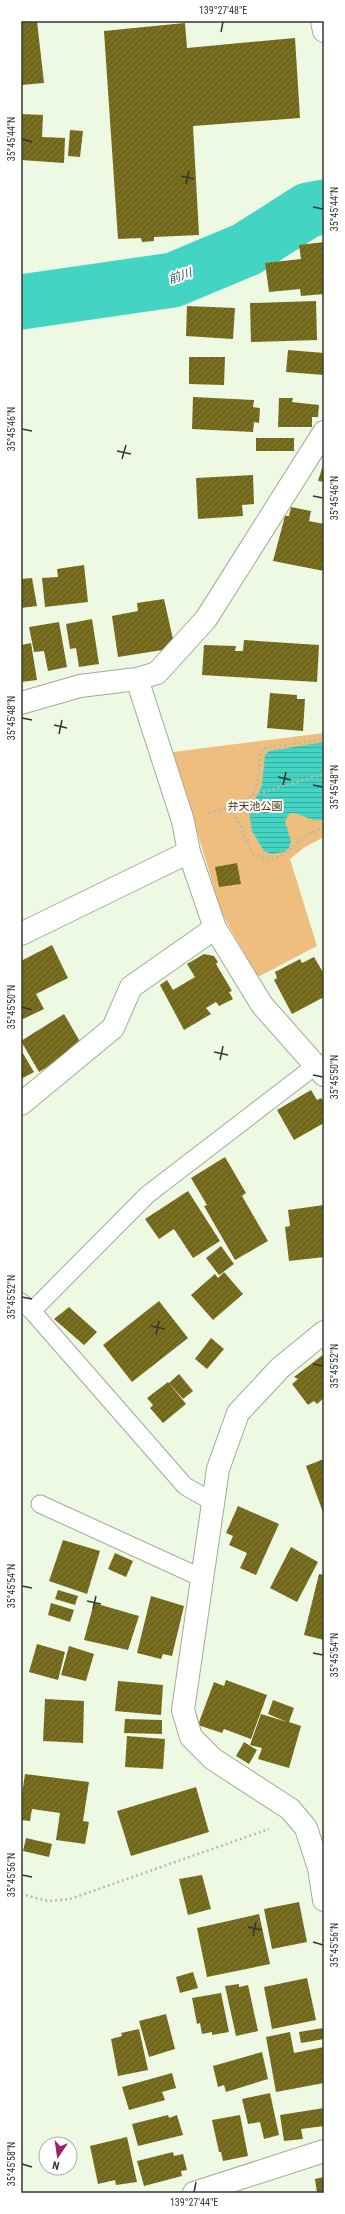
<svg xmlns="http://www.w3.org/2000/svg" width="345" height="2214" font-family="'Roboto Condensed','Noto Sans JP',sans-serif">
  <style>
    .green { fill: #efbe7e }
    .water { fill: url(#water-rules) }
    .lines { fill: none; stroke-linecap: round; stroke-linejoin: round }
    .river { stroke: #44d4c4; stroke-width: 55 }
    .building { fill: url(#building-hatch) }
    .lane-casing { stroke: #a1ab97; stroke-width: 19 }
    .street-casing { stroke: #a1ab97; stroke-width: 24 }
    .path { stroke: #b3bcaa; stroke-width: 2.5; stroke-dasharray: 2 3; stroke-linecap: butt }
    .lane { stroke: #fff; stroke-width: 17 }
    .street { stroke: #fff; stroke-width: 22 }
    .ticks { fill: none; stroke: #33372f; stroke-width: 1.5 }
    .labels { text-anchor: middle; stroke-width: 4; stroke-linejoin: round; paint-order: stroke }
    .park-label { font-size: 11px; fill: #48300b; stroke: #fff }
    .water-label { font-size: 12px; font-style: italic; fill: #255f57; stroke: #fff }
    .neatline { fill: none; stroke: #33372f; stroke-width: 1.5 }
    .ticks-label { font-size: 10px; text-anchor: middle; fill: #33372f }
  </style>
  <defs>
    <pattern id="water-rules" width="6" height="5" patternUnits="userSpaceOnUse"><rect width="6" height="5" fill="#44d4c4"/><path d="M0 2.5h6" fill="none" stroke="#39ada0"/></pattern>
    <pattern id="building-hatch" width="6" height="6" patternUnits="userSpaceOnUse"><rect width="6" height="6" fill="#7a6f20"/><path d="M-1 1l2-2M0 6l6-6M5 7l2-2" fill="none" stroke="#5f571c"/></pattern>
  </defs>
  <rect width="100%" height="100%" fill="#eef9e3"/>
  <path class="green" d="M 324,733 L 324,837 L 305,847 L 290,859 L 317,946 L 258,977 L 222,914 L 173,752 Z"/>
  <path class="water" d="M 324,742 L 324,819 C 311,823 302,813 290,813 L 285,821 L 291,841 L 289,848 L 284,852 L 272,854 L 264,851 L 252,831 L 249,812 L 262,785 L 265,755 L 269,751 Z"/>
  <g class="lines">
    <path class="river" d="M 21,302 L 173,280 L 247,249 L 308,210 L 324,207"/>
  </g>
  <path class="building" d="M 21,21 L 37,21 L 44,83 L 21,85 Z
    M 185,23 L 187,48 L 295,38 L 300,118 L 193,126 L 199,235 L 154,237 L 154,241 L 142,242 L 141,238 L 118,239 L 104,31 Z
    M 21,114 L 43,115 L 42,137 L 65,138 L 64,163 L 21,160 Z
    M 70,130 L 83,131 L 80,157 L 68,156 Z
    M 324,242 L 324,294 L 301,296 L 300,289 L 269,292 L 265,263 L 301,259 L 299,245 Z
    M 316,301 L 317,340 L 251,342 L 250,303 Z
    M 187,306 L 235,308 L 233,339 L 186,336 Z
    M 288,350 L 324,353 L 324,375 L 286,372 Z
    M 189,357 L 225,357 L 224,385 L 189,384 Z
    M 193,397 L 254,400 L 253,407 L 260,408 L 259,423 L 254,422 L 253,432 L 192,429 Z
    M 279,398 L 293,398 L 292,402 L 319,405 L 318,417 L 312,417 L 312,427 L 278,427 Z
    M 256,438 L 294,438 L 294,451 L 256,451 Z
    M 324,462 L 324,482 L 318,481 Z
    M 253,475 L 254,504 L 242,505 L 243,516 L 198,519 L 196,478 Z
    M 291,507 L 311,511 L 309,521 L 324,524 L 324,571 L 273,561 L 285,516 L 289,516 Z
    M 84,565 L 88,602 L 45,607 L 42,578 L 58,577 L 57,569 Z
    M 32,578 L 37,606 L 21,608 L 21,579 Z
    M 164,599 L 175,648 L 118,657 L 112,616 L 138,611 L 137,603 Z
    M 92,619 L 99,664 L 79,667 L 76,648 L 70,649 L 66,624 Z
    M 59,622 L 67,667 L 48,671 L 44,651 L 34,652 L 29,627 Z
    M 244,640 L 319,645 L 317,682 L 202,675 L 204,645 L 236,646 L 235,651 L 243,651 Z
    M 31,643 L 37,680 L 21,682 L 21,645 Z
    M 270,693 L 297,695 L 297,699 L 305,699 L 303,731 L 267,728 Z
    M 237,863 L 241,884 L 219,887 L 215,867 Z
    M 52,945 L 68,978 L 36,994 L 44,1009 L 21,1020 L 21,961 Z
    M 204,954 L 214,956 L 218,962 L 216,964 L 232,991 L 229,992 L 233,999 L 219,1006 L 216,1002 L 206,1008 L 211,1014 L 184,1030 L 160,985 L 167,980 L 173,990 L 195,977 L 187,964 Z
    M 314,957 L 324,974 L 324,997 L 292,1014 L 274,980 L 277,978 L 275,972 L 300,959 L 302,963 Z
    M 64,1014 L 82,1045 L 39,1072 L 21,1041 Z
    M 21,1050 L 34,1072 L 21,1079 Z
    M 311,1090 L 317,1100 L 321,1098 L 324,1102 L 324,1123 L 294,1140 L 277,1110 Z
    M 225,1157 L 246,1193 L 242,1196 L 268,1241 L 235,1260 L 204,1206 L 207,1205 L 191,1178 Z
    M 188,1191 L 220,1241 L 193,1258 L 174,1229 L 159,1239 L 145,1219 Z
    M 324,1205 L 324,1257 L 289,1261 L 285,1227 L 290,1226 L 288,1210 Z
    M 221,1246 L 234,1264 L 219,1275 L 206,1258 Z
    M 224,1272 L 243,1294 L 213,1320 L 191,1295 L 215,1274 L 218,1278 Z
    M 159,1301 L 188,1338 L 132,1382 L 103,1345 Z
    M 69,1307 L 97,1332 L 84,1345 L 54,1319 Z
    M 211,1338 L 224,1349 L 207,1369 L 195,1359 Z
    M 324,1354 L 324,1398 L 317,1404 L 314,1401 L 308,1405 L 292,1384 L 298,1379 L 294,1377 Z
    M 179,1374 L 193,1391 L 183,1399 L 169,1383 Z
    M 168,1382 L 186,1404 L 163,1423 L 150,1408 L 153,1405 L 147,1398 Z
    M 324,1459 L 324,1515 L 306,1466 Z
    M 238,1506 L 279,1524 L 256,1575 L 240,1568 L 247,1553 L 229,1545 L 233,1536 L 226,1533 Z
    M 63,1540 L 100,1551 L 87,1594 L 49,1581 Z
    M 291,1547 L 318,1562 L 297,1602 L 270,1588 Z
    M 115,1553 L 133,1561 L 126,1577 L 108,1569 Z
    M 319,1574 L 324,1575 L 324,1640 L 304,1635 Z
    M 58,1590 L 78,1596 L 75,1605 L 55,1599 Z
    M 151,1596 L 184,1606 L 172,1656 L 163,1654 L 161,1659 L 137,1653 Z
    M 51,1603 L 74,1610 L 70,1622 L 48,1615 Z
    M 94,1603 L 139,1616 L 128,1650 L 84,1640 Z
    M 37,1644 L 65,1652 L 58,1680 L 29,1672 Z
    M 69,1646 L 94,1654 L 86,1681 L 61,1675 Z
    M 226,1680 L 267,1695 L 251,1739 L 224,1729 L 222,1733 L 198,1725 L 214,1682 L 224,1686 Z
    M 118,1681 L 163,1685 L 161,1715 L 115,1711 Z
    M 45,1699 L 84,1701 L 83,1743 L 43,1741 Z
    M 273,1700 L 294,1708 L 289,1722 L 301,1726 L 289,1768 L 258,1759 L 262,1748 L 250,1745 L 261,1714 L 287,1722 L 268,1714 Z
    M 125,1719 L 162,1720 L 162,1734 L 124,1733 Z
    M 127,1736 L 165,1739 L 163,1769 L 125,1767 Z
    M 244,1742 L 257,1750 L 249,1764 L 236,1756 Z
    M 25,1774 L 89,1782 L 83,1821 L 89,1822 L 85,1844 L 56,1840 L 60,1813 L 32,1809 L 30,1821 L 21,1820 L 21,1801 Z
    M 196,1787 L 209,1832 L 131,1856 L 117,1811 Z
    M 26,1838 L 52,1844 L 49,1857 L 23,1851 Z
    M 202,1875 L 211,1909 L 188,1915 L 179,1879 Z
    M 299,1902 L 307,1942 L 272,1949 L 264,1909 Z
    M 259,1914 L 270,1964 L 207,1977 L 197,1928 Z
    M 193,1972 L 198,1988 L 180,1993 L 176,1977 Z
    M 307,1978 L 316,2020 L 272,2029 L 264,1987 Z
    M 239,1984 L 239,1987 L 248,1985 L 258,2031 L 236,2036 L 225,1986 Z
    M 221,1993 L 229,2032 L 212,2035 L 212,2032 L 202,2034 L 200,2023 L 197,2024 L 192,1998 Z
    M 166,2014 L 175,2049 L 149,2057 L 139,2021 Z
    M 323,2028 L 324,2039 L 301,2043 L 299,2032 Z
    M 139,2029 L 148,2070 L 118,2076 L 111,2039 L 122,2036 L 121,2033 Z
    M 290,2032 L 294,2053 L 324,2047 L 324,2083 L 276,2092 L 266,2037 Z
    M 262,2052 L 268,2079 L 226,2092 L 224,2085 L 218,2087 L 213,2066 Z
    M 172,2073 L 176,2088 L 162,2092 L 165,2100 L 129,2110 L 122,2087 Z
    M 270,2093 L 279,2135 L 264,2139 L 260,2122 L 248,2124 L 242,2099 Z
    M 324,2108 L 324,2126 L 301,2129 L 303,2139 L 284,2141 L 280,2115 Z
    M 168,2115 L 169,2118 L 177,2115 L 183,2135 L 138,2146 L 132,2124 Z
    M 240,2115 L 248,2156 L 223,2161 L 221,2152 L 219,2152 L 212,2120 Z
    M 127,2137 L 137,2182 L 116,2185 L 115,2180 L 98,2184 L 90,2146 Z
    M 173,2152 L 174,2156 L 183,2154 L 187,2170 L 181,2171 L 182,2176 L 144,2186 L 137,2161 Z
    M 324,2177 L 324,2193 L 317,2193 L 315,2179 Z"/>
  <g class="lines">
    <defs>
      <path id="lane" d="M 21,1302 L 32,1311 L 185,1486 L 213,1502
        M 32,1311 L 147,1195 L 315,1066
        M 40,1504 L 202,1578"/>
      <path id="street" d="M 322,21 L 324,31
        M 137,679 L 183,821 L 189,852 L 215,928 L 262,1005 L 324,1075
        M 21,703 L 80,686 L 137,679 L 157,673 L 206,619 L 324,432
        M 21,934 L 189,852
        M 21,1104 L 113,1028 L 131,987 L 215,928
        M 324,1332 L 280,1368 L 238,1413 L 218,1469 L 183,1710 L 191,1737 L 213,1759 L 290,1809 L 306,1828 L 319,1868 L 324,1900
        M 194,2193 L 324,2151"/>
    </defs>
    <use href="#lane" class="lane-casing"/>
    <use href="#street" class="street-casing"/>
    <path class="path" d="M 253,795 L 258,782 L 260,752 L 264,748 L 324,739
      M 231,806 L 253,795 L 324,774
      M 209,813 L 231,806 L 252,852 C 276,869 286,851 304,837 C 310,833 318,830 324,827
      M 21,1894 L 48,1901 L 70,1899 L 269,1829"/>
    <use href="#lane" class="lane"/>
    <use href="#street" class="street"/>
  </g>
  <path class="ticks" d="M 221,32 L 223,22M 22,139 L 32,142M 181,176 L 194,179M 186,184 L 189,171M 313,207 L 323,209M 22,429 L 32,431M 117,451 L 131,454M 122,459 L 126,445M 313,496 L 323,498M 22,718 L 32,720M 54,725 L 67,728M 59,734 L 62,720M 278,777 L 291,780M 283,785 L 286,772M 313,785 L 323,787M 22,1007 L 32,1010M 214,1052 L 228,1055M 220,1060 L 223,1046M 313,1075 L 323,1077M 22,1297 L 32,1299M 151,1326 L 165,1329M 156,1335 L 159,1321M 313,1364 L 323,1366M 22,1586 L 32,1588M 87,1601 L 101,1604M 93,1609 L 96,1596M 313,1653 L 323,1655M 22,1875 L 32,1877M 248,1927 L 262,1930M 253,1936 L 256,1922M 313,1942 L 323,1945M 22,2164 L 32,2167M 194,2192 L 196,2182"/>
  <g class="labels">
    <g class="park-label">
      <text x="255" y="810">弁天池公園</text>
    </g>
    <g class="water-label">
      <text transform="translate(180 276) rotate(-19)" y="4">前川</text>
    </g>
  </g>
  <rect width="345" height="2214" fill="none" stroke="#ffffff" stroke-width="44"/>
  <g transform="translate(58 2156) rotate(193)"><circle r="19" fill="#ffffff" stroke="#adafac"/>
  <path d="M0-3L7 15L0 10L-7 15Z" fill="#a21e6c"/>
  <text y="-6" font-size="11" font-weight="bold" text-anchor="middle" fill="#33372f">N</text>
  </g>
  <rect x="22" y="22" width="301" height="2170" class="neatline"/>
  <g class="ticks-label">
    <text x="223" y="14">139°27'48"E</text>
    <text transform="translate(11 139) rotate(-90)" y="4">35°45'44"N</text>
    <text transform="translate(334 209) rotate(-90)" y="4">35°45'44"N</text>
    <text transform="translate(11 429) rotate(-90)" y="4">35°45'46"N</text>
    <text transform="translate(334 498) rotate(-90)" y="4">35°45'46"N</text>
    <text transform="translate(11 718) rotate(-90)" y="4">35°45'48"N</text>
    <text transform="translate(334 787) rotate(-90)" y="4">35°45'48"N</text>
    <text transform="translate(11 1007) rotate(-90)" y="4">35°45'50"N</text>
    <text transform="translate(334 1077) rotate(-90)" y="4">35°45'50"N</text>
    <text transform="translate(11 1297) rotate(-90)" y="4">35°45'52"N</text>
    <text transform="translate(334 1366) rotate(-90)" y="4">35°45'52"N</text>
    <text transform="translate(11 1586) rotate(-90)" y="4">35°45'54"N</text>
    <text transform="translate(334 1655) rotate(-90)" y="4">35°45'54"N</text>
    <text transform="translate(11 1875) rotate(-90)" y="4">35°45'56"N</text>
    <text transform="translate(334 1945) rotate(-90)" y="4">35°45'56"N</text>
    <text transform="translate(11 2164) rotate(-90)" y="4">35°45'58"N</text>
    <text x="194" y="2206">139°27'44"E</text>
  </g>
</svg>
